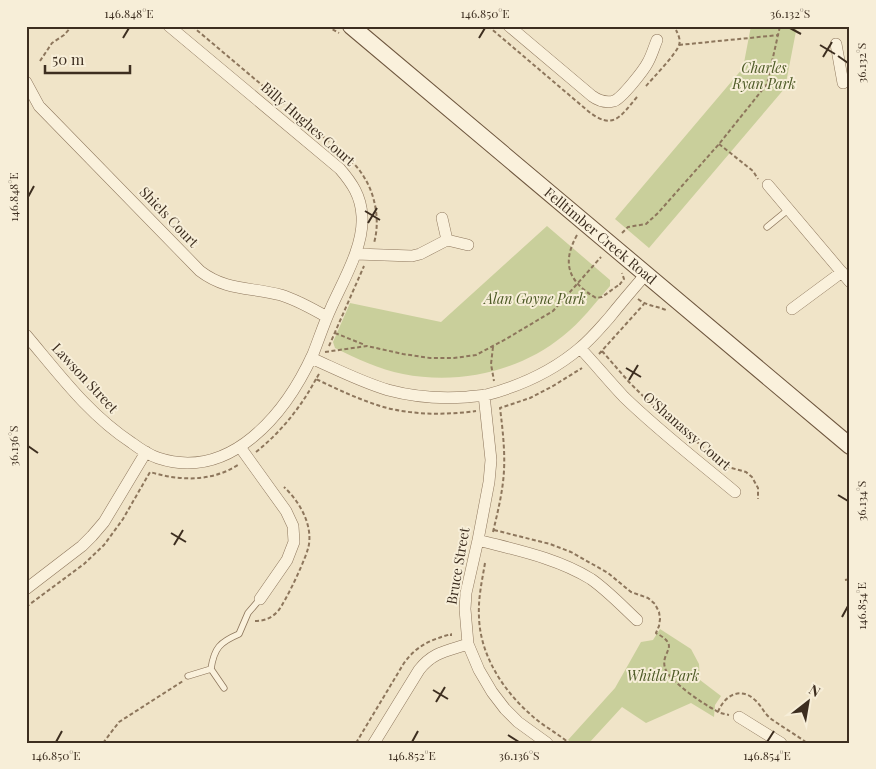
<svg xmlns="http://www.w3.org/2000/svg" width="876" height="769" font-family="'Playfair Display',serif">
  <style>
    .green { fill: #c9cf9b }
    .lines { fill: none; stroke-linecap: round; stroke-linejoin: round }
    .lane-casing { stroke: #8d765c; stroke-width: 7 }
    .street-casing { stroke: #8d765c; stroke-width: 12 }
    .secondary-casing { stroke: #6f573f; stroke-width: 18 }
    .path { stroke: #8d765c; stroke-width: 2; stroke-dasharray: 4 2.5; stroke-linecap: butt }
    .lane { stroke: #faf1dc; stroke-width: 5.5 }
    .street { stroke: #faf1dc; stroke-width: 11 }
    .secondary { stroke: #faf1dc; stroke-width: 16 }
    .ticks { fill: none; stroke: #3d2e20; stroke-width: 2 }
    .labels { text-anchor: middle; stroke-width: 4; stroke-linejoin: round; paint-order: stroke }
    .park-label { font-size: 14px; font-style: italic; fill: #4d5a26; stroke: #f7eed8 }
    .street-label { font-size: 14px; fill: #3d2e20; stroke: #f7eed8 }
    .neatline { fill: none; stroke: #3d2e20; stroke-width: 2 }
    .ticks-label { font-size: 12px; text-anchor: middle; fill: #3d2e20 }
  </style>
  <rect width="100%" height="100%" fill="#f0e4c8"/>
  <path class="green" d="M 751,26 L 797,26 L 785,88 L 649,248 L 615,219 L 743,68 Z
    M 547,226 L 610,280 L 610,286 C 595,303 581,322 563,336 C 519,372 458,385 403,374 C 379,369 357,359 335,348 L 333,342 L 350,303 L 441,322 Z
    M 660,629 L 691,649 L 699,664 L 700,680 L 721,696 L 715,705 L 714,717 L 691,703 L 646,723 L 622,707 L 589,743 L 572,743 L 568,740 L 615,688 L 641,642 L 653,640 Z"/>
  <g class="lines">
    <defs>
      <path id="lane" d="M 767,227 L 789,209
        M 211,669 C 214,648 220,642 239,634 L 248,613 L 260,599
        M 188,676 L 211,669 L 224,688"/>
      <path id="street" d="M 509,26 L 592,96 C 599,101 606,103 614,101 C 622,98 644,70 648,62 C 652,55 654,47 657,40
        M 836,44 L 843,83
        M 26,82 L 39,106 L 200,271 C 226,291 251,287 281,295 C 297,300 313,309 327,317
        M 768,185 L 850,282
        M 442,218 L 447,240 L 468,245
        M 356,254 L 412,256 L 420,254 L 447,240
        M 792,309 L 842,272
        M 26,335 C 59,374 89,415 132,443 C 140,449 149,455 158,458 C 231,482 286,413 313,354 C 319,339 324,323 331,308 C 343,281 364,246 362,216 C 361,196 352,183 340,169 L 169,26
        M 580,348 C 595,364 609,381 624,397 C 659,431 698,461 735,492
        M 311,358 C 336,369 361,382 388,390 C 414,397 440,399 467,397 C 473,396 480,396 486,395 C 520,386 553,371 580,348 C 591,339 600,328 609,318 C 621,303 633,289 646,274
        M 484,395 L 491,460 L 489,482 L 478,540 L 466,593 L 465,609 L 468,644 L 479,670 L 492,692 L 505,709 L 518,722 L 547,743
        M 240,447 L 286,511 L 293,526 L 294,542 L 287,560 L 260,599
        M 478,540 C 516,550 557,558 591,579 C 608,591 622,606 637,620
        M 26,589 L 82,546 L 92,536 L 104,522 L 146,452
        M 739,717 L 781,743
        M 374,743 L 419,670 C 433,652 447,651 468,644"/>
      <g id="secondary">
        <path id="s1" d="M 351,26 L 850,446"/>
      </g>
    </defs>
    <use href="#lane" class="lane-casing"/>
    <use href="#street" class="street-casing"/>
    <use href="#secondary" class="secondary-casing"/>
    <path class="path" d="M 192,26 L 340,151 C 349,158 358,167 364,177 C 376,196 380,222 374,243
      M 327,26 L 339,33
      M 488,26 L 588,111 C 613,131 620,117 637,97
      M 679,45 L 779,35
      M 40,61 L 52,43 L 64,35 L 72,26
      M 646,86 C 653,78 677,53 679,45 C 681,40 678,34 676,30
      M 719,144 L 753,171 L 758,179
      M 622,233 L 628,227 L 646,224 L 658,213 L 719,144 L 767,84 L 780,26
      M 577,235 C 561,264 569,282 596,298 L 602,297 L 620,284
      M 621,284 L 620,284 L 624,279 L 622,273
      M 638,299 C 647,306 656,306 666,310
      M 335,333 L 365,345
      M 329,346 L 364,266
      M 493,347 L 491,364 L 494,381
      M 602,351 L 629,382 L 642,395 L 663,414 L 714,456 L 728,467 L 746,472 L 752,477 L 758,488 L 758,499
      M 325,352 L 367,346 L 403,354 L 430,358 L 454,358 L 476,355 L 506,339 L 553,311 L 601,257
      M 599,354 L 644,304
      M 319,374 L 316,379 C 339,390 362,401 387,408 C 416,415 446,415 476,411
      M 256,452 C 281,432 301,407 316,379
      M 494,530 L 550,544 L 571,552 L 608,573 L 631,592 L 648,598 L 655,604 L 659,612 L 660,619 L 659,626 L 656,633 C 682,647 660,651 665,668 C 668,680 703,704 715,710 C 719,713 724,714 729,715
      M 493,532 C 497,515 501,499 503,482 C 506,458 503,432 500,408 L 530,398 L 553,386 L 582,368
      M 485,563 C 482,581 478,598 479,617 C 480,654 502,689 529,713 C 541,725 556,732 569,743
      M 845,580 L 850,579
      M 26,607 L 84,564 L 104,545 L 123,519 L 150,472 C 180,481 211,482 238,465
      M 255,621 C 264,621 272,618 278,611 C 285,603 308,555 309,544 C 312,523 299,501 284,487
      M 718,712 C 724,696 740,686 755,700 C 761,705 764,713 770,718 C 782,727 795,734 807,743
      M 103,743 L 119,722 L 183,681
      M 356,743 L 404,663 C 417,645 431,640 451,634 L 451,636"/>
    <use href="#lane" class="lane"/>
    <use href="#street" class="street"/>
    <use href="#secondary" class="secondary"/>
  </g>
  <path class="ticks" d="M 790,28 L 801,34M 123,38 L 129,28M 479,38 L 485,28M 820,45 L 835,54M 838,56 L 848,63M 823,57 L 832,42M 28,197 L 34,186M 365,211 L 380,220M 368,223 L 377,208M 626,368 L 641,377M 629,380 L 638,365M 28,446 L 38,453M 838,495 L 848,501M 171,533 L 186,542M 174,545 L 183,530M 842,617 L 848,606M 433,690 L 448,699M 436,702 L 445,687M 508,735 L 519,742M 56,742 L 62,731M 412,742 L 418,731M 767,742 L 774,731"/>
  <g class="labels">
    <g class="park-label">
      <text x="764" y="73">Charles<tspan x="764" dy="16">Ryan Park</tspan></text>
      <text x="535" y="304">Alan Goyne Park</text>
      <text x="663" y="681">Whitla Park</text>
    </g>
    <g class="street-label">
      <text transform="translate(308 124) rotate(41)" y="5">Billy Hughes Court</text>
      <text transform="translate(169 217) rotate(46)" y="5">Shiels Court</text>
      <text dy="5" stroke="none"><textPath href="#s1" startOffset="326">Felltimber Creek Road</textPath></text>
      <text transform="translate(85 378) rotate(47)" y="5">Lawson Street</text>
      <text transform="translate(687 431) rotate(41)" y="5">O'Shanassy Court</text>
      <text transform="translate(458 566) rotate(-80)" y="5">Bruce Street</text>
    </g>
  </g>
  <rect width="876" height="769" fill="none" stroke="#f7eed8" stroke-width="55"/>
  <g transform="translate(808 702) rotate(31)" stroke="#f7eed8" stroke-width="4" paint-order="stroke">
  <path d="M0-4L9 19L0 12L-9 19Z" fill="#3d2e20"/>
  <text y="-8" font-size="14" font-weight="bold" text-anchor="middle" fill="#3d2e20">N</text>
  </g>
  <path d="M45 65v8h85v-8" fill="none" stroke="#3d2e20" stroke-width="2.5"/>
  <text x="52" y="65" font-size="15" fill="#3d2e20" stroke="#f7eed8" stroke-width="4" paint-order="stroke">50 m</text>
  <rect x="28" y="28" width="820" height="714" class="neatline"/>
  <g class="ticks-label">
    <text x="129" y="18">146.848°E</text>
    <text x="485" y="18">146.850°E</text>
    <text x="790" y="18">36.132°S</text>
    <text transform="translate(862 63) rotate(-90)" y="4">36.132°S</text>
    <text transform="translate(14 197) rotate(-90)" y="4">146.848°E</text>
    <text transform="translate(14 446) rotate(-90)" y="4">36.136°S</text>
    <text transform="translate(862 501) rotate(-90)" y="4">36.134°S</text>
    <text transform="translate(862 606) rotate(-90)" y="4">146.854°E</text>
    <text x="56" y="760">146.850°E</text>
    <text x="412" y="760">146.852°E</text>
    <text x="519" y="760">36.136°S</text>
    <text x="767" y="760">146.854°E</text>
  </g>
</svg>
